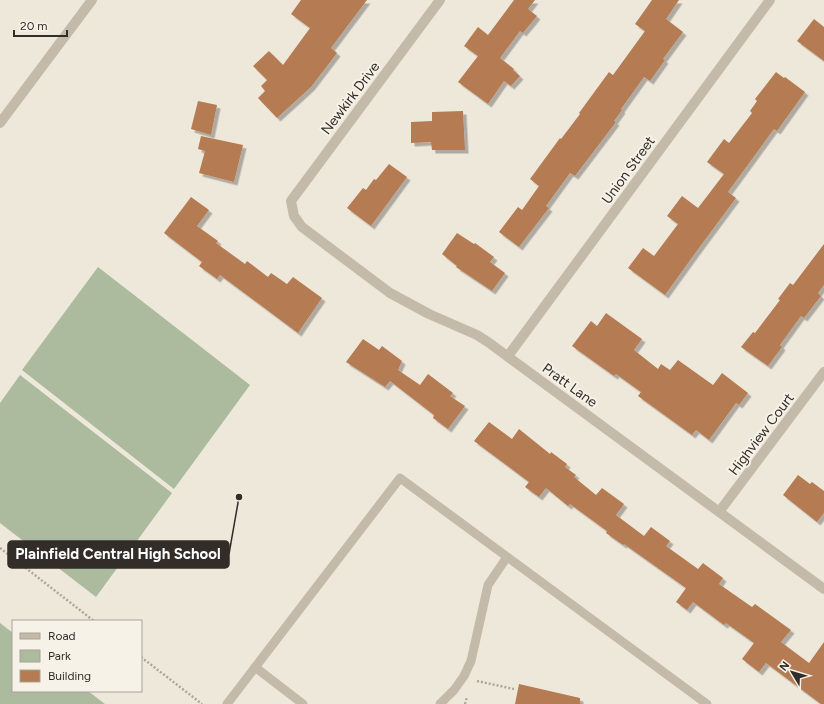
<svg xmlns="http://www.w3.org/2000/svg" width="824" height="704" font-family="Figtree,sans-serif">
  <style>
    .green { fill: #acbb9d }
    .building { fill: #b57b52; filter: url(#shadow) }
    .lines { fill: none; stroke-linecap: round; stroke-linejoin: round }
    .path { stroke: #b0a493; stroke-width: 2.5; stroke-dasharray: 2 2; stroke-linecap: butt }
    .service { stroke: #c4baa9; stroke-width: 9 }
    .minor { stroke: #c4baa9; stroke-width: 10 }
    .labels { text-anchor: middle; stroke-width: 4; stroke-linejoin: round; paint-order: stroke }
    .street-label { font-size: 14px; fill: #322d28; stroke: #f6f2e7 }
    .leader { fill: none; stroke: #322d28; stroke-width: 1.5 }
    .callout-dot { fill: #322d28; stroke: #f6f2e7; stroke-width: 1.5 }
    .callout { fill: #322d28; stroke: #322d28; stroke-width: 1.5 }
    .callout-label { font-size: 15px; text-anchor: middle; font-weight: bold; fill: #fff }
  </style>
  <defs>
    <filter id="shadow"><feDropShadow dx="3.5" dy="3.5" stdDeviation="0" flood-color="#0004"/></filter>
  </defs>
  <rect width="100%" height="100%" fill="#eee8db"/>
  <path class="green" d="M 98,267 L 250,385 L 174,489 L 22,370 Z
    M 20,375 L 172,493 L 96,597 L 0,523 L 0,403 Z
    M 0,623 L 13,633 L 13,691 L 88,691 L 105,704 L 0,704 Z"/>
  <path class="building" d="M 301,0 L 367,0 L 331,48 L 337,53 L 311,87 L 277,118 L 258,98 L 265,91 L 261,86 L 267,80 L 253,66 L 269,51 L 283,65 L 310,28 L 291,14 Z
    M 514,0 L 535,0 L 528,9 L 537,16 L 523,33 L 520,31 L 500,58 L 514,69 L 513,70 L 520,76 L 511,86 L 504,81 L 488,104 L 458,82 L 478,56 L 464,46 L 478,27 L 488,35 Z
    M 652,0 L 679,0 L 666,19 L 683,32 L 663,59 L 665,60 L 650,81 L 644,77 L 621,109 L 622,110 L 614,121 L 616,122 L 575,176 L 570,173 L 546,206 L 549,208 L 519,247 L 499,232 L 518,207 L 522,210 L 539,186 L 530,179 L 560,138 L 561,139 L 580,114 L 579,113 L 609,72 L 613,75 L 645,31 L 635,24 Z
    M 814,19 L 824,27 L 824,61 L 797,41 Z
    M 776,72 L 784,78 L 785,77 L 805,92 L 777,131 L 774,129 L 728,192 L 736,198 L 696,252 L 665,295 L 628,268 L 643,248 L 654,256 L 678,224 L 667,216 L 682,196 L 698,208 L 724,174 L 707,162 L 724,139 L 729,143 L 752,113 L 750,111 L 757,101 L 755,99 Z
    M 198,101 L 217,105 L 211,135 L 191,129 Z
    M 463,111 L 465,150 L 432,150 L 431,142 L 411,143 L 411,122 L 432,121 L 432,112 Z
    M 201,136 L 243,145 L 234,182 L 199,173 L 205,151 L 198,149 Z
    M 389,164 L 407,177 L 371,226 L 347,208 L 363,188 L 366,190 L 374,179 L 376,180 Z
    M 191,197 L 209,210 L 197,226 L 218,241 L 216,243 L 245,264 L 247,261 L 268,277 L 271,273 L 287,284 L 293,277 L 322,298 L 298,333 L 220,275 L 217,279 L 199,266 L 202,262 L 164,233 Z
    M 457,233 L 474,244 L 475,243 L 494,257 L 490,262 L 505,273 L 492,291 L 456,267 L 457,266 L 442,254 Z
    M 824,244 L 824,285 L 818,293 L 821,296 L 804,318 L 801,316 L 780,345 L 782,347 L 768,366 L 741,347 L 753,332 L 755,333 L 780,300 L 778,299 L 790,283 L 793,285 Z
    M 606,313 L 642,339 L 634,350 L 658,369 L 661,364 L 670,370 L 678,360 L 713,385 L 722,373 L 748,393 L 739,405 L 736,403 L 709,440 L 696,430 L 692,435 L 638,396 L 641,392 L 616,374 L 614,376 L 572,346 L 591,321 L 597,326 Z
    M 363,339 L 379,350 L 382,346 L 402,361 L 398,370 L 420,385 L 428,374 L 453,393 L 450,396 L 465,406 L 448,429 L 433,418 L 434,415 L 390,381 L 385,387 L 346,362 Z
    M 489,422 L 512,439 L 519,429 L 550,454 L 551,452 L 567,464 L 565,467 L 576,475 L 574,477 L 596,495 L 602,488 L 624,504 L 616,515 L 644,536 L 651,527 L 670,541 L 666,546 L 698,569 L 703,563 L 723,578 L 719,584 L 752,607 L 755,604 L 791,630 L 781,642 L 809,663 L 824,642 L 824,704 L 821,704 L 766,663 L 759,672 L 742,659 L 754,643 L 726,623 L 724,625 L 693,602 L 687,610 L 676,602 L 686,588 L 624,544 L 623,545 L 606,533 L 607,531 L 570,504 L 568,506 L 546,488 L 539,497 L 525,487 L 529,482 L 474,441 Z
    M 798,475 L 810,484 L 812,482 L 824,491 L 824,513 L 817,522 L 783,495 Z
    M 519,684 L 580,698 L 580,704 L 515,704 Z"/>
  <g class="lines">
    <path class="path" d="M 0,548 L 94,621
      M 141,657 L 202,704
      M 477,681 L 514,689
      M 465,704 L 467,697"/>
    <path class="service" d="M 255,667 L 303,704
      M 227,704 L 400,478 L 707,704
      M 440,704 L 454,690 L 464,676 L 471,661 L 488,585 L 507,557"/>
    <path class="minor" d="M 440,0 L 291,201 L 294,216 L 302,227 L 390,293 L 429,314 L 477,335 L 488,342 L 824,589
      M 0,123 L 92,0
      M 508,356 L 770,0
      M 719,512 L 824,372"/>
  </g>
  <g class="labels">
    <g class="street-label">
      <text transform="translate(350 98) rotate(-53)" y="5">Newkirk Drive</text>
      <text transform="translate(628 170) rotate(-54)" y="5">Union Street</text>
      <text transform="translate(570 385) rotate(36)" y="5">Pratt Lane</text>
      <text transform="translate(761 434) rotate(-53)" y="5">Highview Court</text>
    </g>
  </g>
  <path class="leader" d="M239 497L229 554"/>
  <circle class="callout-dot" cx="239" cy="497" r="4"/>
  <rect class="callout" x="8" y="541" width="221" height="27" rx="4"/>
  <g class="callout-label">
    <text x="118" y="559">Plainfield Central High School</text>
  </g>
  <rect x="12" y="620" width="130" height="72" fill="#f6f2e7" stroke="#a8a39b"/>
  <rect x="20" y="633" width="20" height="6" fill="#c4baa9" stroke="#a8a39b"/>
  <text x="48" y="640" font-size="12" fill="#322d28">Road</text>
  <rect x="20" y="650" width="20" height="12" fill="#acbb9d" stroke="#a8a39b"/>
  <text x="48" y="660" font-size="12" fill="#322d28">Park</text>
  <rect x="20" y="670" width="20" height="12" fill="#b57b52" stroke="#a8a39b"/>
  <text x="48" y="680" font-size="12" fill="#322d28">Building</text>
  <g transform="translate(792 672) rotate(308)" stroke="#f6f2e7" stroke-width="3" paint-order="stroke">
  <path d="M0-3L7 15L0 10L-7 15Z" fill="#322d28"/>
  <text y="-6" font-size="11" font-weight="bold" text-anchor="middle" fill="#322d28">N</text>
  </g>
  <path d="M14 30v6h53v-6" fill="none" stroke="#322d28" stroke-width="2"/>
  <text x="20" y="30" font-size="12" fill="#322d28" stroke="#f6f2e7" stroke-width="3" paint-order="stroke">20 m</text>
</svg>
